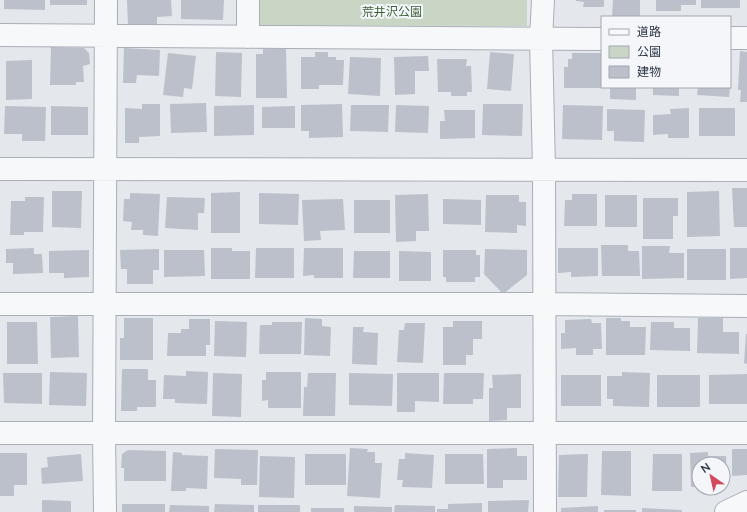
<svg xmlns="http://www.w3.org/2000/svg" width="747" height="512" font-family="Lato,'Noto Sans JP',sans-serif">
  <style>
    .green { fill: #c9d6c5 }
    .building { fill: #bbc0ca }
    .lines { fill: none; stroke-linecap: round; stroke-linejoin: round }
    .minor-casing { stroke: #a9aeb7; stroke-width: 24 }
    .minor { stroke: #f7f8fa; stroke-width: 22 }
    .labels { text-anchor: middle; stroke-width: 4; stroke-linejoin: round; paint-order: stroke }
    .park-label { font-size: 12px; fill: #3f6138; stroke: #f4f6f9 }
  </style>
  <rect width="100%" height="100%" fill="#e4e7ec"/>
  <path class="green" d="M 257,0 L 527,0 L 527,26 L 257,25 Z"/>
  <path class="building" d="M 4,0 L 45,0 L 45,10 L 4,9 Z
    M 50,0 L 87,0 L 87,5 L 50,5 Z
    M 127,0 L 171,0 L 172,16 L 157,17 L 157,26 L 128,26 Z
    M 181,0 L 224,0 L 223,20 L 181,19 Z
    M 576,0 L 604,0 L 604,7 L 583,7 L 584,2 L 576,1 Z
    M 613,0 L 640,0 L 640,17 L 612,17 Z
    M 656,0 L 696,0 L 696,5 L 681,5 L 681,11 L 656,11 Z
    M 701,0 L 740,0 L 740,8 L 701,8 Z
    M 51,47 L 84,48 L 89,53 L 90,64 L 83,66 L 84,82 L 76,82 L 76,85 L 50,85 Z
    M 124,48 L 160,50 L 159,76 L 137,75 L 136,83 L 123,83 Z
    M 263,49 L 286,49 L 287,98 L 256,98 L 256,54 L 263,54 Z
    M 740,51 L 747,52 L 747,102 L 740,102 L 741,90 L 738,90 Z
    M 216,52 L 242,53 L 241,97 L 215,96 Z
    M 315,52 L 328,52 L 328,57 L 336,57 L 336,60 L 344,60 L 343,85 L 319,85 L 319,89 L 301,89 L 301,57 L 315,57 Z
    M 490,52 L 514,54 L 511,91 L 487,89 Z
    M 168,53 L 196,56 L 192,89 L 184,88 L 183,97 L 163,95 Z
    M 572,53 L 602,53 L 602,88 L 564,88 L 564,67 L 568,67 L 568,59 L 572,59 Z
    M 428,56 L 429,71 L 415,71 L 415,94 L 395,95 L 394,57 Z
    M 350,57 L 381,58 L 380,96 L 348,94 Z
    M 437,59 L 467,59 L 466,66 L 471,66 L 472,92 L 467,92 L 467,96 L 451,96 L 451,92 L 438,92 Z
    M 32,60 L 32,99 L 6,100 L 6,61 Z
    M 610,87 L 636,87 L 636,100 L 610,99 Z
    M 653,87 L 679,87 L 679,96 L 653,95 Z
    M 698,87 L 730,87 L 729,97 L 697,95 Z
    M 206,103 L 207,132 L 171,133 L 170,104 Z
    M 142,104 L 160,104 L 160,136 L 139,137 L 139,143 L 125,143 L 125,108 L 142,109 Z
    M 342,104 L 343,137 L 309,138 L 309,131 L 301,131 L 301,105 Z
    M 483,104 L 523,104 L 522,136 L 482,135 Z
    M 254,105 L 254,135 L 214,136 L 214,106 Z
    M 351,105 L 389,105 L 388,132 L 350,131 Z
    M 396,105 L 429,106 L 428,133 L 395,132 Z
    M 563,105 L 603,106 L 602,140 L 562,139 Z
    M 5,106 L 46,107 L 45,141 L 22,141 L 22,134 L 4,134 Z
    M 51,106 L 88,107 L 88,135 L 51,135 Z
    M 295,106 L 295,128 L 262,128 L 262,107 Z
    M 689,108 L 689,138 L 668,138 L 668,134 L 653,135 L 653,115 L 671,114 L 670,109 Z
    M 699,108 L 735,108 L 735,136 L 699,136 Z
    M 607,109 L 645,110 L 644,142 L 614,141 L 614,131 L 607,131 Z
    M 444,110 L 475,110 L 475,138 L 440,139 L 440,121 L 445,121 Z
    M 732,188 L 747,188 L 747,227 L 734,227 Z
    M 52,191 L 82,191 L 81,228 L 52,227 Z
    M 719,191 L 720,236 L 687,237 L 687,192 Z
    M 240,192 L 240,233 L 211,233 L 211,193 Z
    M 130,193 L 160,194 L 158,236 L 143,235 L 143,230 L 131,230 L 132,222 L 123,221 L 124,199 L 130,199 Z
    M 259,193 L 299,194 L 298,225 L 259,224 Z
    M 428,194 L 429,231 L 416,231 L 416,241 L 396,242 L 395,195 Z
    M 572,194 L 597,194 L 597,226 L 564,226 L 565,200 L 572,200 Z
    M 486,195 L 519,195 L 519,202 L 526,202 L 526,226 L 517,225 L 517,233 L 485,232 Z
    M 605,195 L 637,195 L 637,227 L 605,227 Z
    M 25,197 L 44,197 L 43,232 L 24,232 L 24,235 L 10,235 L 11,201 L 25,201 Z
    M 167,197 L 205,198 L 204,213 L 198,213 L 198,230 L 165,228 Z
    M 643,198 L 678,198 L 678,216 L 673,216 L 673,239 L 643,239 Z
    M 343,199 L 345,230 L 320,231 L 321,240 L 304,241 L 302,200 Z
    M 443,199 L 481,200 L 481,225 L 443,224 Z
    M 354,200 L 390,200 L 390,233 L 354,233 Z
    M 601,245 L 628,245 L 628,251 L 639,251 L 640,276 L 602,276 Z
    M 642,246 L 670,246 L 669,253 L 684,253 L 684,278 L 642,279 Z
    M 34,248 L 34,254 L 42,254 L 43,273 L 13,274 L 13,263 L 6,263 L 6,249 Z
    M 211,248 L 232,248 L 232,251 L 250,251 L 250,279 L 211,279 Z
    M 256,248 L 294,248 L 294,278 L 255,278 Z
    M 304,248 L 343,248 L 343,278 L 314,278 L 314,275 L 303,276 Z
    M 558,248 L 598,248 L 598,276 L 571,277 L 571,272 L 558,273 Z
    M 730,248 L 747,248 L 747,278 L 730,279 Z
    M 159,249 L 159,270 L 153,270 L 153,284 L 127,284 L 127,269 L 121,269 L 120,250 Z
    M 485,249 L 527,250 L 527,275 L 503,294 L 484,274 Z
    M 687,249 L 726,249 L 726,280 L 687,280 Z
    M 89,250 L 89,277 L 64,278 L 64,273 L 49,273 L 49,251 Z
    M 164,250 L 204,250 L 205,276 L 164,277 Z
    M 443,250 L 476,250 L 476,255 L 480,255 L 480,277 L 475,277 L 475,282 L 446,282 L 446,277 L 443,277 Z
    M 354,251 L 390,251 L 390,278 L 353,278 Z
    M 399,251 L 431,252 L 431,281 L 399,281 Z
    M 78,316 L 79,357 L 51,358 L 50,317 Z
    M 124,318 L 153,318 L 153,360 L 120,360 L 120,338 L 124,338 Z
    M 305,318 L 322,319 L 322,326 L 331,327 L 330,356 L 304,355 Z
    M 606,318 L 621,318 L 621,321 L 630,321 L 630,327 L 646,327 L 645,355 L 606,355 Z
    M 698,318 L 723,318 L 723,332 L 739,332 L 739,354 L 697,353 Z
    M 189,319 L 210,319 L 210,345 L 206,345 L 206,356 L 167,356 L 168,333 L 181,333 L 181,329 L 189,329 Z
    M 591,319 L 592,323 L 601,323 L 602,349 L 593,349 L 593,355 L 576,355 L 576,348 L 561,349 L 561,333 L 565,333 L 565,320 Z
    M 215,321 L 247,322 L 246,357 L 214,356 Z
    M 453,321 L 482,321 L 482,339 L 473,339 L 473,355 L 466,355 L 466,365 L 443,365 L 443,327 L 453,327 Z
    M 7,322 L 37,322 L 38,364 L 7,364 Z
    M 272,322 L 302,322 L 301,354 L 259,354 L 260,325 L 272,325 Z
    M 651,322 L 674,322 L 674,328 L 690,328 L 690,351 L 650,350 Z
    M 405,323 L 425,323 L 423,363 L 397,362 L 399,330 L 404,330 Z
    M 353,327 L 364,327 L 363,332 L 378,333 L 377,365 L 352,364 Z
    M 746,334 L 747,334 L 747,364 L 744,363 Z
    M 122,369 L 148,369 L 148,380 L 156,380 L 156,407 L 137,407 L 137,411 L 121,411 Z
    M 186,371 L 208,372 L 207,404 L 175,403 L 175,399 L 163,399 L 164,375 L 186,376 Z
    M 50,372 L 87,373 L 86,406 L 49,405 Z
    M 266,372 L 301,372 L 301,408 L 268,408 L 268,400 L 262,401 L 262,380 L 266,380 Z
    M 622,372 L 650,373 L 649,407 L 613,406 L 613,399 L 607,399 L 607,376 L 622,376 Z
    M 3,373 L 42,373 L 42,404 L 4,403 Z
    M 213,373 L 242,374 L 241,417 L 212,416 Z
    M 308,373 L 336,373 L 335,416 L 303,416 L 304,387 L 307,387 Z
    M 349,373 L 393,374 L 392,406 L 349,405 Z
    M 397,373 L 439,373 L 439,402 L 415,401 L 415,412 L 397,412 Z
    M 444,373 L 484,373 L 483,399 L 473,399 L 473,404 L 443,404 Z
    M 521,374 L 521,408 L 507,408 L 507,420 L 489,421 L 489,388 L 493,388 L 492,375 Z
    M 747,374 L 747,404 L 709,404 L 709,375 Z
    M 561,375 L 601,375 L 601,406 L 561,406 Z
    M 657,375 L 700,375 L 700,407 L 657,407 Z
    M 350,448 L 368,449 L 367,452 L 375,452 L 375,463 L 382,463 L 380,498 L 347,496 Z
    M 517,448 L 517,456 L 527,456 L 527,480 L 503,480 L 503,488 L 487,488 L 487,449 Z
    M 215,449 L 258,450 L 257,485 L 241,485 L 241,479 L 214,478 Z
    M 732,449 L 747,449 L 747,475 L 732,476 Z
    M 128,450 L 166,451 L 166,481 L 124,481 L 124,468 L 121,468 L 122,454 Z
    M 602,451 L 631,451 L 631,496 L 601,495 Z
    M 173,452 L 182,453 L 182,455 L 208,456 L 207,489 L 186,488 L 186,491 L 171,491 Z
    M 708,452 L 708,456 L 726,456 L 727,485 L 723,486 L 723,464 L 699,464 L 699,487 L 691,487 L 690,453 Z
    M 0,453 L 27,453 L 27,485 L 14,485 L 14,496 L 0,496 Z
    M 405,453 L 434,455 L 432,488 L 402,487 L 403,480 L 397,480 L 399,459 L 405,459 Z
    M 81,454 L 83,481 L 42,484 L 41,468 L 48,467 L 47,457 Z
    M 305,454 L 346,454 L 346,485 L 305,485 Z
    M 445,454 L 483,454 L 484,484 L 445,484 Z
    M 588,454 L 587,497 L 558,497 L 559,455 Z
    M 653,454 L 682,454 L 682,491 L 652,491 Z
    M 260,456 L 295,457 L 294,498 L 259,497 Z
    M 42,500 L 71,501 L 71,512 L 42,512 Z
    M 529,500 L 528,512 L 488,512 L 488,501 Z
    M 482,503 L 482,512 L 437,512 L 437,509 L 448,509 L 448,504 Z
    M 122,504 L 165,504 L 165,512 L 122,512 Z
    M 215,504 L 254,505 L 254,512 L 214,512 Z
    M 170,505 L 209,506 L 209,512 L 169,512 Z
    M 258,505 L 300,505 L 300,512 L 258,512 Z
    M 395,505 L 435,506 L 435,512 L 394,512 Z
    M 354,506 L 392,507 L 392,512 L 354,512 Z
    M 598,506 L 598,512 L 561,512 L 561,508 Z
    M 311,508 L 344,508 L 344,512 L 311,512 Z
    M 642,508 L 682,510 L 682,512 L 642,512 Z
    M 604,510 L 636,510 L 636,512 L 604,512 Z"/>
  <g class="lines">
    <defs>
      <path id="minor" d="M 543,0 L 541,39 L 544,169 L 545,512
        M 0,35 L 602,39
        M 248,37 L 248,0
        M 730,38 L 747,38
        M 0,169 L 747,170
        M 0,304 L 543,304 L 747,306
        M 0,433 L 747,433
        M 105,512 L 104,434 L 106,0
        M 726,512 L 747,502"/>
    </defs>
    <use href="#minor" class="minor-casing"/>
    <use href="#minor" class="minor"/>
  </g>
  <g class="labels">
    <g class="park-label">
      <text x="392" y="16">荒井沢公園</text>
    </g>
  </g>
  <rect x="601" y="16" width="130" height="72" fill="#f4f6f9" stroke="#a4a8b1"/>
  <rect x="609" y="29" width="20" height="6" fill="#f7f8fa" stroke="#a4a8b1"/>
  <text x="637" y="36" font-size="12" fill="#2b3445">道路</text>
  <rect x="609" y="46" width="20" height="12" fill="#c9d6c5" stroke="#a4a8b1"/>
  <text x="637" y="56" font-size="12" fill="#2b3445">公園</text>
  <rect x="609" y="66" width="20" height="12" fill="#bbc0ca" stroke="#a4a8b1"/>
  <text x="637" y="76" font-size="12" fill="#2b3445">建物</text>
  <g transform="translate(711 476) rotate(326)"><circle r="19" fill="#f4f6f9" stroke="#a4a8b1"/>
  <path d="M0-3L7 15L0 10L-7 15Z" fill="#d1495b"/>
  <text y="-6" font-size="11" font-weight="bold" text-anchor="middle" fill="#2b3445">N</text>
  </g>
</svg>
